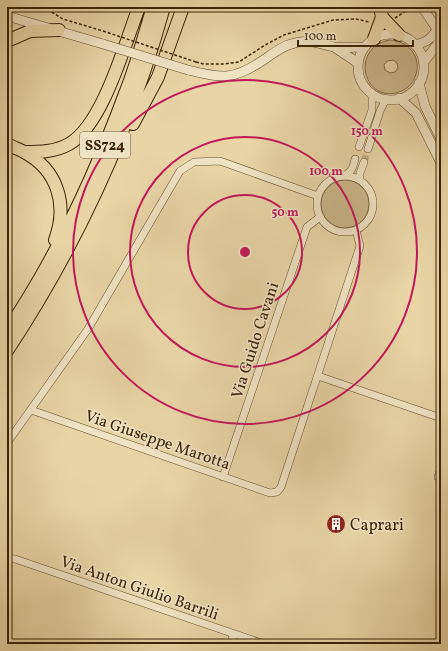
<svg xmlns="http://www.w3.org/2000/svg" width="448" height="651" font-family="Vollkorn,serif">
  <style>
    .green { fill: #cbb68a; stroke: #836d48; fill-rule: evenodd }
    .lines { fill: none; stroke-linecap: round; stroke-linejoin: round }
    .minor-tunnel { stroke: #c5b185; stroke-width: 7; stroke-dasharray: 7 3.5; stroke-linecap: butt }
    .minor-casing { stroke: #66502d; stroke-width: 8 }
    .tertiary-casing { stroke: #66502d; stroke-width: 10 }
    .trunk-casing { stroke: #3b2405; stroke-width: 14 }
    .path { stroke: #3b2405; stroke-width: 1.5; stroke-dasharray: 3 2; stroke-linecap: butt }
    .minor { stroke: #f0e3c4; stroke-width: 7 }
    .tertiary { stroke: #f0e3c4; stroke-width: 9 }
    .trunk { stroke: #e8d4a5; stroke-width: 12 }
    .tertiary-bridge-casing { stroke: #66502d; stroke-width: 10; stroke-linecap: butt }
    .path-bridge { stroke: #3b2405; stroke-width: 1.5; stroke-dasharray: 3 2; stroke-linecap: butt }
    .tertiary-bridge { stroke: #f0e3c4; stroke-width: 9 }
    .ring { fill: none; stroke: #c2185b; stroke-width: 2 }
    .labels { text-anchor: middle; stroke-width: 3; stroke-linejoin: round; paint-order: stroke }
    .shield { fill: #f0e3c4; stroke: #715d3e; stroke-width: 1 }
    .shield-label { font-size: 15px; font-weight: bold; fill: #3b2405 }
    .street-label { font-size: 16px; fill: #3b2405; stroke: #f0e3c4 }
    .poi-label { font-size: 16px; fill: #3b2405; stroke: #f0e3c4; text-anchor: start }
    .centre { fill: #c2185b; stroke: #f0e3c4; stroke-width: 2 }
    .ring-label { font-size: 12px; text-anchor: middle; font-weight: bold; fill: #c2185b; stroke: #f0e3c4; stroke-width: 3; stroke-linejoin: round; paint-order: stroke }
  </style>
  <rect width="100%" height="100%" fill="#e8d4a5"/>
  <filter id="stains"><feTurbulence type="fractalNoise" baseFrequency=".005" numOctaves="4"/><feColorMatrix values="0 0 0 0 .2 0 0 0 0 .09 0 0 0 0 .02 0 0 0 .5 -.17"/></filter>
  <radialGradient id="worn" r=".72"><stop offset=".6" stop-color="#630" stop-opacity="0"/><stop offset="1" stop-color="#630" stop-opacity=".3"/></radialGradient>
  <path class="green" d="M 389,40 C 410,40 425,61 413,81 C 410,87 403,91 396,93 C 362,100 351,48 389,40 ZM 393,60 L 397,63 L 398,68 L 395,72 L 390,73 L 385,70 L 384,65 L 387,61 Z
    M321 204a24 24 0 1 1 48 0a24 24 0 1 1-48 0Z"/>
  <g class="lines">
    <path class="minor-tunnel" d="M 364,162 L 368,149"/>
    <defs>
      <path id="minor" d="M 359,147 L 372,110 L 372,93
        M 368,149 L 380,111 L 386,99
        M 344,176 C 352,172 353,167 355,159
        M317 204a28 28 0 1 1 56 0a28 28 0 1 1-56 0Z
        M 360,180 L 360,173 L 364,162
        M 318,376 L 441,418
        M 31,410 L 270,493 L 277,492 L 281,487 L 360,246 L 356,230
        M 7,443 L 88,329 L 180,171 L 194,162 L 220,161 L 318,196
        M 223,477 L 307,227 L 320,217
        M 438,477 L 441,467
        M 7,558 L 15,559 L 264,644
        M 230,644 L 234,634"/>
      <path id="tertiary" d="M 422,7 L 435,26 L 440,37 L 439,42 L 424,62
        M 7,16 L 103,44
        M358 67a33 33 0 1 1 66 0a33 33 0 1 1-66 0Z
        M 415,45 C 426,42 432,39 437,29
        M 334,47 L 358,63
        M 188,70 C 224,79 234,80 265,59 C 275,52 284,45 295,43 C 309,39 320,44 334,47 C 344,48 355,47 365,47
        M 419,83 L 425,106 L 441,139
        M 399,98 L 416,113 L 441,163"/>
      <path id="trunk" d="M 380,7 L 382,17 L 399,35
        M 374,39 L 382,17
        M 7,41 L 30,31 L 59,30
        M 133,124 L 158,77 L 183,7
        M 7,144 C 12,147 19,149 24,152 C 58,170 68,205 55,240
        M 24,152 C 40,152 55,152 69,144 C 103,125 125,43 139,7
        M 7,331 C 57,257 95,175 126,91 C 137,64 144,35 153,7
        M 7,351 C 77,245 130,130 164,7"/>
    </defs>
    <use href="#minor" class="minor-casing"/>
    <use href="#tertiary" class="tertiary-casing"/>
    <use href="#trunk" class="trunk-casing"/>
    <path class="path" d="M 43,7 L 63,19 L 103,31
      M 395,18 L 412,7
      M 196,62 L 204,64 L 223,64 L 239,62 L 265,45 L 284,35 L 333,20 L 356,19 L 369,22"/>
    <use href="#minor" class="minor"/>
    <use href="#tertiary" class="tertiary"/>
    <use href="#trunk" class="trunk"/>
    <defs>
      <path id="tertiary-bridge" d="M 103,44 L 188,70"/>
    </defs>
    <use href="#tertiary-bridge" class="tertiary-bridge-casing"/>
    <path class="path-bridge" d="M 103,31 L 196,62"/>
    <use href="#tertiary-bridge" class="tertiary-bridge"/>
  </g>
  <g class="ring">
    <circle cx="245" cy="252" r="57"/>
    <circle cx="245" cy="252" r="115"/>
    <circle cx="245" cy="252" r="172"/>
  </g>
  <defs>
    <symbol id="building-disc" viewBox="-11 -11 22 22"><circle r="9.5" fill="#8f2418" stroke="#f0e3c4"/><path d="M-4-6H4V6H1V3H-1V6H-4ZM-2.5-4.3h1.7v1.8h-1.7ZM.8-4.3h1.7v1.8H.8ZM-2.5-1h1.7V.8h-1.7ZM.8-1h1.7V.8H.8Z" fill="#fff"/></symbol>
  </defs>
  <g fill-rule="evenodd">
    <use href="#building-disc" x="325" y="513" width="22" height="22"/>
  </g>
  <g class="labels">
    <rect class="shield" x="80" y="132" width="50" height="26" rx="3"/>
    <g class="shield-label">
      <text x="105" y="150">SS724</text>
    </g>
    <g class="street-label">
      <text transform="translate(254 340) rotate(-72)" y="6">Via Guido Cavani</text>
      <text transform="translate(158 439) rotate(19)" y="6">Via Giuseppe Marotta</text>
      <text transform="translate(140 587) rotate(19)" y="6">Via Anton Giulio Barrili</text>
    </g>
    <g class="poi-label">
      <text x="350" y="530">Caprari</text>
    </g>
  </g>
  <circle cx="245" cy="252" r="6" class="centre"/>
  <g class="ring-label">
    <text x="367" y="135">150 m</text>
    <text x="326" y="175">100 m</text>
    <text x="285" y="216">50 m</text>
  </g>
  <rect width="448" height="651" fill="none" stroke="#e8d4a5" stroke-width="24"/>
  <rect x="8" y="8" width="432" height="635" fill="none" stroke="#3b2405" stroke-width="2"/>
  <rect x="12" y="12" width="424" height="627" fill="none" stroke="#3b2405"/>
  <path d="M298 40v6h115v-6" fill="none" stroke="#3b2405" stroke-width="2"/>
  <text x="304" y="40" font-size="12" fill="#3b2405" stroke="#f0e3c4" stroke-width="3" paint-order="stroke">100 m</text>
  <rect width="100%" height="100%" filter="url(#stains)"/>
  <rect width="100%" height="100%" fill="url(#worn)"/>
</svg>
